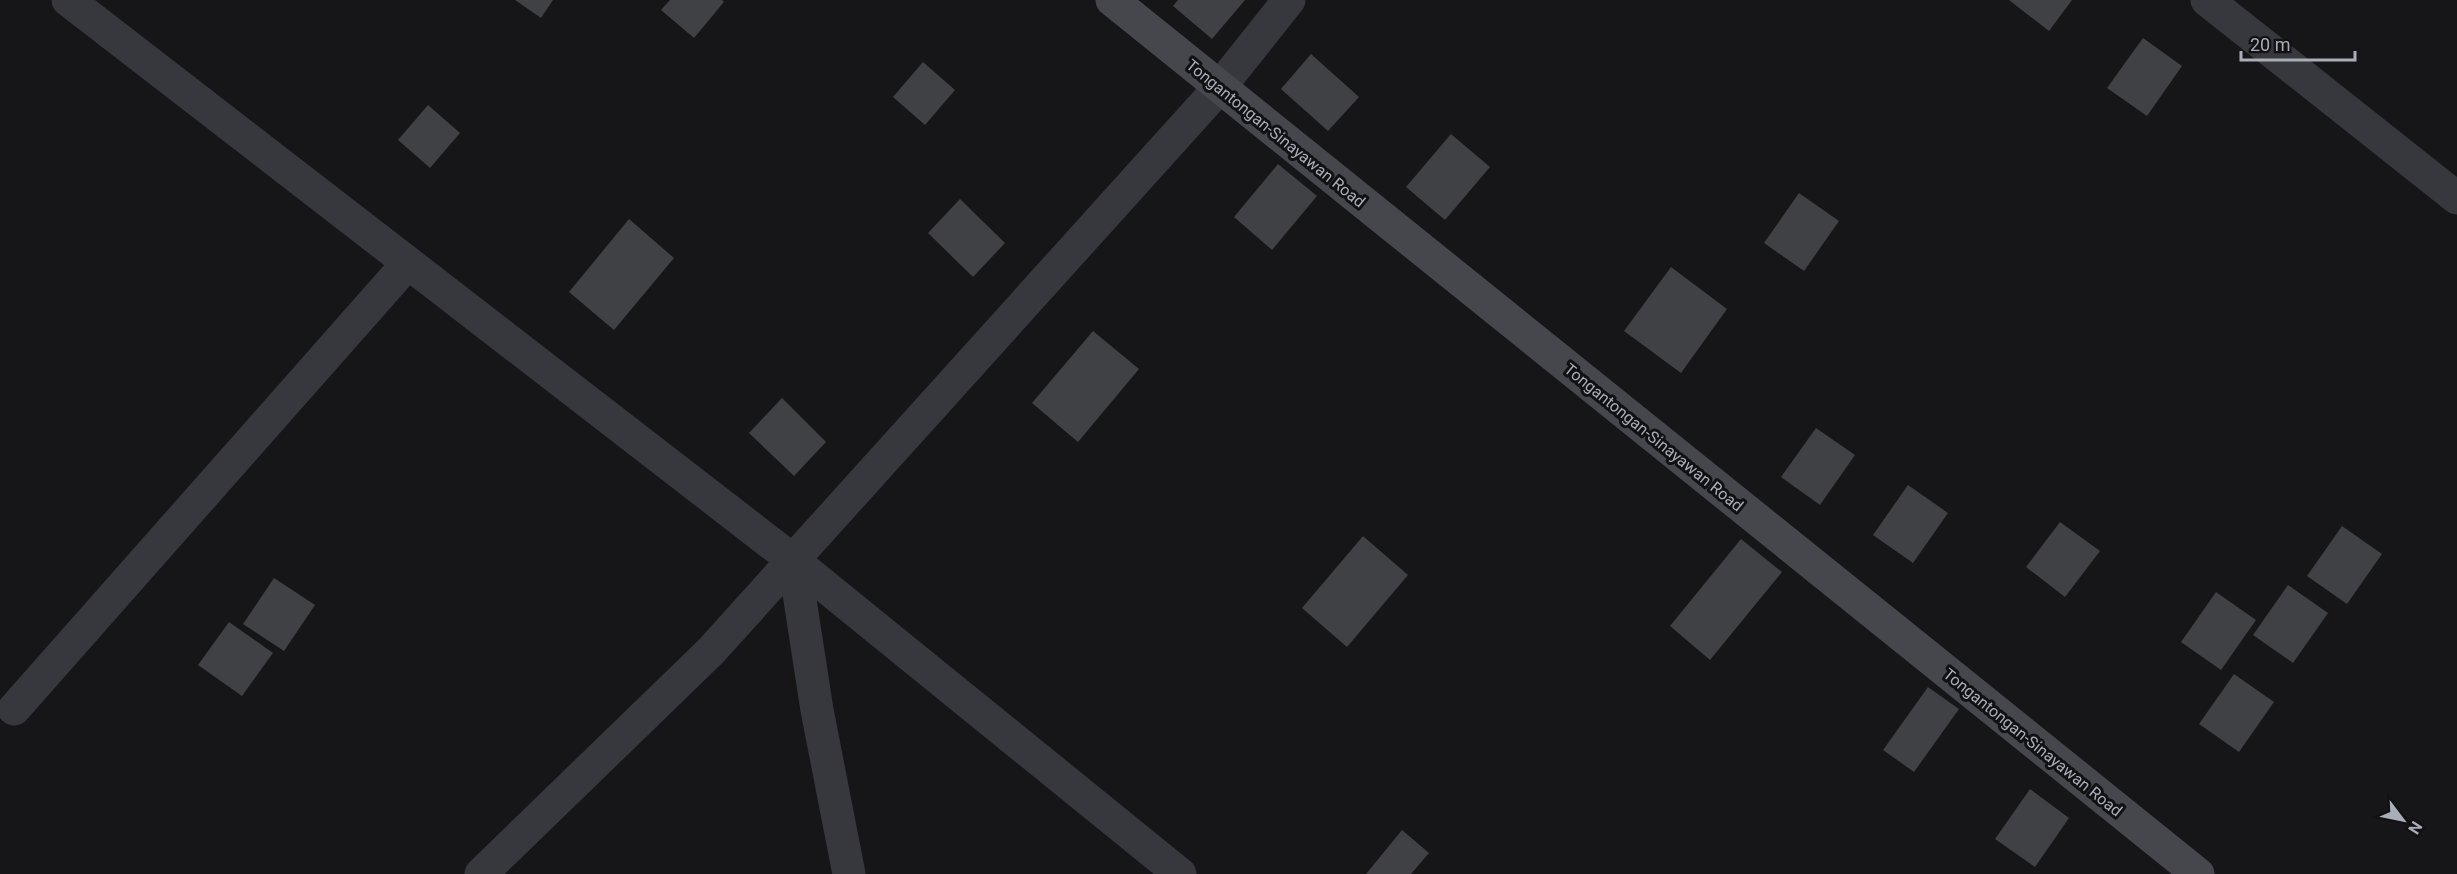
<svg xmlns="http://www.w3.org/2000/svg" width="2457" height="874" font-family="Roboto,sans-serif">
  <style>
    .building { fill: #404145 }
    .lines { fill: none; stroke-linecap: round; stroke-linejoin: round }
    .minor { stroke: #37383d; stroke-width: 33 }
    .secondary { stroke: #45474d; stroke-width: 33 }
    .labels { text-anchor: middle; stroke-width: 6; stroke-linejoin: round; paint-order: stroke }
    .street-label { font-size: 16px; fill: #a8adb8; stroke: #111113 }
  </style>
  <rect width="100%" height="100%" fill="#161618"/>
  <path class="building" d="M 515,0 L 553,0 L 541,18 Z
    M 670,0 L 722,0 L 724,2 L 694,38 L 661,10 Z
    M 1178,0 L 1245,0 L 1212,39 L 1173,6 Z
    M 2009,0 L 2072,0 L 2049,31 Z
    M 2143,38 L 2182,66 L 2147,116 L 2107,88 Z
    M 1311,54 L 1359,97 L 1328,131 L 1281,89 Z
    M 923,62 L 955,90 L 925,125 L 893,97 Z
    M 428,105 L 460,133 L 430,168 L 398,140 Z
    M 1451,134 L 1490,167 L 1445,220 L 1406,187 Z
    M 1278,164 L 1317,196 L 1272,250 L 1234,217 Z
    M 1799,193 L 1839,221 L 1804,271 L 1764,243 Z
    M 960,199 L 1005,243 L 973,277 L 928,233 Z
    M 629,219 L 674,258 L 614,330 L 569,292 Z
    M 1671,267 L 1727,309 L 1681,373 L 1624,331 Z
    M 1093,331 L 1139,369 L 1078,442 L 1032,403 Z
    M 782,398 L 826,442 L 794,476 L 749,433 Z
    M 1816,428 L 1855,455 L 1820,505 L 1781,477 Z
    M 1908,485 L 1948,513 L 1913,563 L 1873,535 Z
    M 2060,522 L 2100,551 L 2065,597 L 2026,567 Z
    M 2342,526 L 2382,554 L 2347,604 L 2307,576 Z
    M 1363,536 L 1408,575 L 1347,647 L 1302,608 Z
    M 1741,539 L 1782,572 L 1710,660 L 1670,626 Z
    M 274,578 L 315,605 L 284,651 L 243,624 Z
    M 2288,585 L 2328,613 L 2293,663 L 2253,635 Z
    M 2216,592 L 2256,620 L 2221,670 L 2181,642 Z
    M 229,622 L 273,653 L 242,696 L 198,665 Z
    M 2234,674 L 2274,702 L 2239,752 L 2199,724 Z
    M 1928,687 L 1959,709 L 1914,772 L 1883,750 Z
    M 2030,789 L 2069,818 L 2035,867 L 1995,839 Z
    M 1402,830 L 1429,853 L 1411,874 L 1366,874 Z"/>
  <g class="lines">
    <path class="minor" d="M 68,0 L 794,561 L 1180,874
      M 2207,0 L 2457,198
      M 794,561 L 817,710 L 849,874
      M 14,709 L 408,263
      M 481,874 L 711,651 L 1219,88 L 1289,0"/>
    <path class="secondary" d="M 1112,0 L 2198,874"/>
  </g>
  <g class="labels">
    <g class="street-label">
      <text transform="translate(1276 133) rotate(39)" y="6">Tongantongan-Sinayawan Road</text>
      <text transform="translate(1654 437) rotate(39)" y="6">Tongantongan-Sinayawan Road</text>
      <text transform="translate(2033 742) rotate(39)" y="6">Tongantongan-Sinayawan Road</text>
    </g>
  </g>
  <g transform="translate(2403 820) rotate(122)" stroke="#111113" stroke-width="4.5" paint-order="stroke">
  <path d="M0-4.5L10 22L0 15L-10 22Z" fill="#a8adb8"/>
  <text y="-9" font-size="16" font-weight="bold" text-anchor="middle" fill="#a8adb8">N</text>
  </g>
  <path d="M2241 51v9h114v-9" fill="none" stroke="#a8adb8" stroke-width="3"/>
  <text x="2250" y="51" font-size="18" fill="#a8adb8" stroke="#111113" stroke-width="4.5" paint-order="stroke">20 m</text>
</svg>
